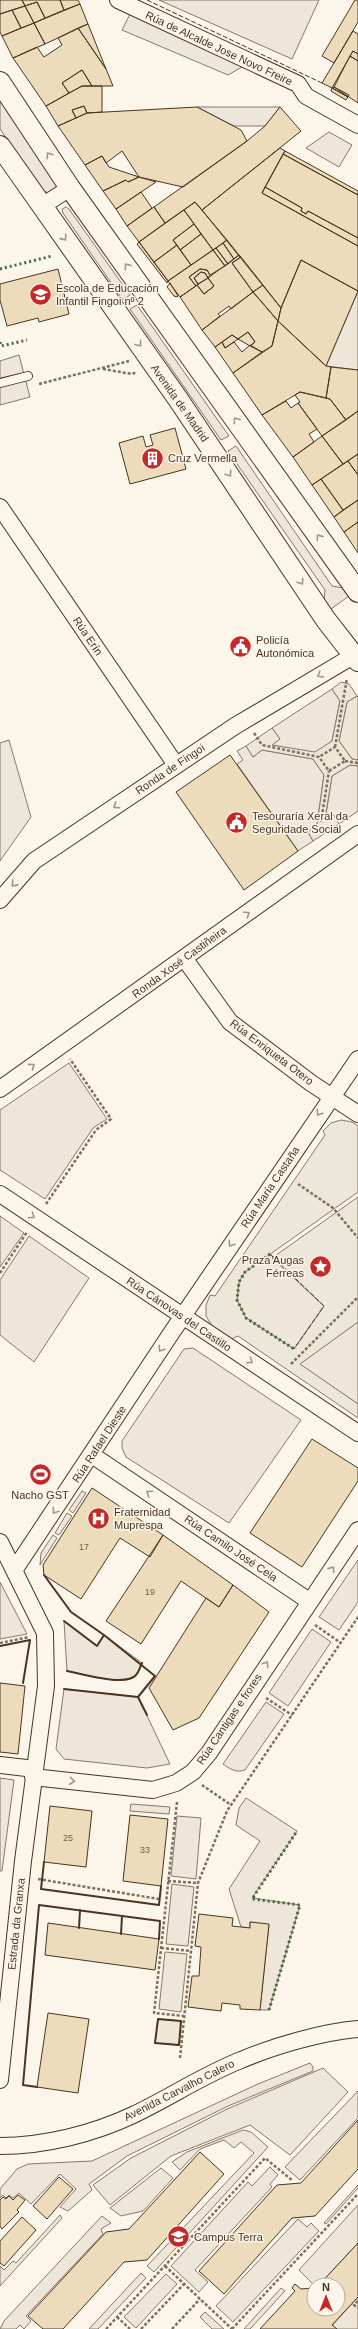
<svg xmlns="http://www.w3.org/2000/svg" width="358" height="2329" font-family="Helvetica,sans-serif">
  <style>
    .green { fill: #ede6d9; stroke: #887966 }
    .parking { fill: #ede7d9; stroke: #887966 }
    .building { fill: #ecdcbc; stroke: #4a3520 }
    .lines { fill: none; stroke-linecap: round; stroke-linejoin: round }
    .service-casing { stroke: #4a3520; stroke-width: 10 }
    .minor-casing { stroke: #4a3520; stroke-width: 18 }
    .tertiary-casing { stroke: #4a3520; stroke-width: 22 }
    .path { stroke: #7f6f5c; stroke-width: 2.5; stroke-dasharray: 3 2; stroke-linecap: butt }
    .service { stroke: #fbf6e9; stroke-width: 8 }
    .minor { stroke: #fbf6e9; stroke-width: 16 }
    .tertiary { stroke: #fbf6e9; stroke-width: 20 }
    .hedge { stroke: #436837; stroke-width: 3; stroke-dasharray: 2 3; stroke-linecap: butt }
    .fence { stroke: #4a3520; stroke-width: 1; stroke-dasharray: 5 2; stroke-linecap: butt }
    .wall { stroke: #4a3520; stroke-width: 2 }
    .oneway { stroke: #a29684 }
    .labels { text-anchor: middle; stroke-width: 3; stroke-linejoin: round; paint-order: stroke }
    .number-label { font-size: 9px; fill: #725f47 }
    .street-label { font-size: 11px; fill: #4a3520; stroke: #fbf6e9 }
    .poi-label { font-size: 11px; fill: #4a3520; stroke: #fbf6e9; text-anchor: start }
  </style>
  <rect width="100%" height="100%" fill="#fbf6e9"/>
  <path class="green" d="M 159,0 L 319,0 L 292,59 Z
    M 0,97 L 58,187 L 49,193 L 43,191 L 0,129 Z
    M 197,107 L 280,107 L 265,126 L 234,126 Z
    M 329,132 L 352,145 L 339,167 L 306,148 Z
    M 66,207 L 69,209 L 130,295 L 123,300 L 63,213 L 62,209 Z
    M 358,291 L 358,370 L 326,366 Z
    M 137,305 L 229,436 L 221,440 L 130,309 Z
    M 236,446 L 332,586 L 343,588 L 349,596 L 331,609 L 324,600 L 325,590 L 228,451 Z
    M 332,689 L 340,701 L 332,741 L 315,753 L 271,745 L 280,739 L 272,728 Z
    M 357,696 L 358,697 L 358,760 L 352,759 L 339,741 L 347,702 Z
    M 246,746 L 253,757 L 262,750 L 313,759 L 324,775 L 317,825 L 308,832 L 313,841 L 298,851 L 237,764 L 243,760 L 237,751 Z
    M 350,765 L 358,766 L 358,811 L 339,824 L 333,814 L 325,820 L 332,776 Z
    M 69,1063 L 107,1119 L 93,1128 L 45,1199 L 0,1170 L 0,1110 Z
    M 0,1216 L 24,1233 L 0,1267 Z
    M 29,1236 L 89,1278 L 34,1362 L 0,1335 L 0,1280 Z
    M 270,1254 L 324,1306 L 294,1349 L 246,1318 L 237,1300 L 239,1282 L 245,1272 Z
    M 358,1322 L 358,1404 L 299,1364 Z
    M 193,1348 L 301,1420 L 229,1523 L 126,1457 L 122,1448 L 122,1441 L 184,1349 Z
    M 82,1491 L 86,1493 L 73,1513 L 69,1510 Z
    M 67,1513 L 72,1516 L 59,1535 L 55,1533 Z
    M 53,1535 L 57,1538 L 40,1565 L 41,1553 Z
    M 358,1560 L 358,1602 L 339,1630 L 319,1617 Z
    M 0,1582 L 27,1634 L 0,1639 Z
    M 64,1621 L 97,1646 L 104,1635 L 142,1663 C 140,1667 139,1672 136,1675 C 126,1687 82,1674 67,1671 Z
    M 312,1629 L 331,1642 L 288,1706 L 269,1693 Z
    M 64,1689 L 138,1697 L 170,1764 L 147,1768 L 64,1759 L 56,1749 Z
    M 266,1702 L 284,1714 L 245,1770 C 236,1773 230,1769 223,1764 Z
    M 0,1778 L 14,1780 L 2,1871 L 0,1871 Z
    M 246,1798 L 297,1831 L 252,1898 L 300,1905 L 269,2010 L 260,2010 L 269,1925 L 250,1922 L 250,1928 L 241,1927 L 229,1889 L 260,1841 L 236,1825 L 239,1808 Z
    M 131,1804 L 170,1807 L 169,1814 L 130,1811 Z
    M 177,1816 L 201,1818 L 196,1879 L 171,1876 Z
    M 172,1884 L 194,1887 L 188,1946 L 166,1944 Z
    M 165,1952 L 187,1954 L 181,2012 L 159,2009 Z
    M 158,2019 L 181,2021 L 179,2045 L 155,2043 Z
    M 310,2063 L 313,2067 L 313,2071 L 228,2106 L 127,2156 L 89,2184 L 92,2190 L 68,2211 L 60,2207 L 76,2189 L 60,2174 L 31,2204 L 19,2193 L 13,2198 L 9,2195 L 6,2198 L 3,2195 L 0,2198 L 0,2189 L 17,2169 L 28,2164 L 92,2161 L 258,2084 Z
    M 358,2091 L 358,2118 L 300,2180 L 285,2167 Z
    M 243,2130 L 251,2132 L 268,2147 L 154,2272 L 147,2266 L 254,2153 L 241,2142 L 234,2148 L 224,2140 L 200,2149 L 180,2170 L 172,2162 L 187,2152 Z
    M 270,2167 L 278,2175 L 270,2184 L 272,2187 L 195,2270 L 208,2282 L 199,2292 L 171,2266 L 248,2182 L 252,2186 Z
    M 161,2168 L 173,2178 L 143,2211 L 121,2216 L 110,2208 Z
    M 358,2185 L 358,2188 L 326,2224 L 324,2223 Z
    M 358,2205 L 358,2243 L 319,2285 L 314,2285 L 299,2270 Z
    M 60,2215 L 62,2218 L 0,2286 L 0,2266 L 4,2270 L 13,2261 L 16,2263 Z
    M 102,2216 L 111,2223 L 101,2229 L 103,2234 L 26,2316 L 31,2321 L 24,2329 L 20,2325 L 16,2329 L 0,2329 L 4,2321 Z
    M 298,2219 L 307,2227 L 311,2223 L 319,2231 L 233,2322 L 216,2306 Z
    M 141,2273 L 146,2278 L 98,2329 L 89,2329 Z
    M 166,2274 L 177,2284 L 136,2328 L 124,2317 Z
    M 281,2288 L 285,2291 L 250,2329 L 244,2329 Z
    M 358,2297 L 358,2329 L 329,2329 Z
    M 205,2312 L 224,2329 L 212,2329 L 200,2317 Z"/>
  <path class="parking" d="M 133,8 L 251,62 L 228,75 L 122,30 Z
    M 19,355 L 30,397 L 0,405 L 0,361 Z
    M 341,682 L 349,684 L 357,696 L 347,702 L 339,741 L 352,759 L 358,760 L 358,766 L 350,765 L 332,776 L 325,819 L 333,814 L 339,824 L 313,841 L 308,832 L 317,825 L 324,775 L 313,759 L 262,750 L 253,757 L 246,746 L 272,728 L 280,739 L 272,745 L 315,752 L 332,741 L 340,701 L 332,689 Z
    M 9,740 L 31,817 L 0,861 L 0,743 Z
    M 341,1120 L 352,1122 L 358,1126 L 358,1192 L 245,1272 L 239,1282 L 237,1300 L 246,1318 L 294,1349 L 324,1306 L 272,1258 L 358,1197 L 358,1322 L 300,1364 L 358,1404 L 358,1418 L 238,1336 L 230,1340 L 214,1329 L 206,1316 L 206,1305 L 209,1298 L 210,1295 L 215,1296 L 325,1135 L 323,1131 L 331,1123 Z
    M 323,2068 L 348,2092 L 290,2155 L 250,2125 L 171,2156 L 110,2205 L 93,2185 L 131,2158 L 225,2110 Z"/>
  <path class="building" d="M 0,0 L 22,0 L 25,6 L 0,14 Z
    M 22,0 L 60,0 L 64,10 L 45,18 L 37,2 L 25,6 Z
    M 60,0 L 78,0 L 80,4 L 64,10 Z
    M 355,0 L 358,0 L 358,22 L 334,63 L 322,56 Z
    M 37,2 L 45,18 L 34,23 L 25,6 Z
    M 80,4 L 88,24 L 45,44 L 34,23 Z
    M 25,6 L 34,23 L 21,28 L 12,10 Z
    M 12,10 L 21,28 L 2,36 L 0,32 L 0,14 Z
    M 34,23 L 45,44 L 13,58 L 2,36 Z
    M 88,24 L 106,69 L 78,28 Z
    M 78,28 L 106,69 L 113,86 L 92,86 L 82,70 L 62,83 L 69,93 L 46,106 L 13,58 L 37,47 L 44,57 L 62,45 L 58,38 Z
    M 353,31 L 358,34 L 358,54 L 353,51 L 332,88 L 322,83 Z
    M 353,51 L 358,54 L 358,61 L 350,56 Z
    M 350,56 L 358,61 L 358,103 L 334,87 Z
    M 82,70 L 92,86 L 82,86 L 69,93 L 62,83 Z
    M 82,86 L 102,86 L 102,112 L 87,113 L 84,106 L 72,110 L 76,118 L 58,126 L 46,106 Z
    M 334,87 L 349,95 L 348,97 L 332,88 Z
    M 332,88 L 348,97 L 346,100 L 331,91 Z
    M 84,106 L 87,113 L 76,118 L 72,110 Z
    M 197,107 L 241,130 L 247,141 L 183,187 L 139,177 L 122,151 L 106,163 L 102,156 L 85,165 L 58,126 L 87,113 Z
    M 280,107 L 301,131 L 202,210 L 195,202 L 165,223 L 154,207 L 247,141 L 265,126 Z
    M 280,148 L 285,151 L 262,193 L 358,246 L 358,291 L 301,260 L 281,308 L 202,210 Z
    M 285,151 L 358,191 L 358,195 L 283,154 Z
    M 283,154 L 358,195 L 358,238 L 308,211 L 306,214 L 301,211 L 302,208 L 265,187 Z
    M 102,156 L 109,167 L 139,177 L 128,182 L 126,180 L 103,191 L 85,165 Z
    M 139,177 L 156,182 L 116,209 L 103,191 L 126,180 L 128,182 Z
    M 265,187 L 302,208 L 301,211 L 306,214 L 308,211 L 358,238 L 358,246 L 262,193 Z
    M 141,192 L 152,208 L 127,226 L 116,209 Z
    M 195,202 L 227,240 L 213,250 L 184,210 Z
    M 154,207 L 165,223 L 139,242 L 127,226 Z
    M 184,210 L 194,224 L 173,240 L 177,245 L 154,262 L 139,242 Z
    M 194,224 L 201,234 L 180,250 L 173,240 Z
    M 201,234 L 213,250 L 191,265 L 180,250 Z
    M 227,240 L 239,255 L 234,259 L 223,243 Z
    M 139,242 L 153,261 L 168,281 L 167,283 L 137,244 Z
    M 223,243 L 234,259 L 228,264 L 216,248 Z
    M 177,245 L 191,265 L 168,281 L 154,262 Z
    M 216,248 L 228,264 L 225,266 L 213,250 Z
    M 213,250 L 225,266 L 210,275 L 207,270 L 200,269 L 189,277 L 196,286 L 180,297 L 168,281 Z
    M 239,255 L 241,257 L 232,263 L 253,292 L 231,309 L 229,306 L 218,314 L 220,316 L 202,330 L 180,297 L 197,285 L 204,294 L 214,286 L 208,278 Z
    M 241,257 L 263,285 L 253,292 L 232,263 Z
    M 301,260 L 358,291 L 326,366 L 278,321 L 281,308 Z
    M 58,269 L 69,314 L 39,322 L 38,318 L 7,326 L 0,300 L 0,284 Z
    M 200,269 L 207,270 L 210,275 L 208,278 L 205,273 L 201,272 L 194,278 L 198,284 L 196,286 L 189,277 Z
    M 201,272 L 205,273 L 208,278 L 198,284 L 194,278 Z
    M 208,278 L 214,286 L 204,294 L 197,285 Z
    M 170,283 L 178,296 L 177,297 L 174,296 L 167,287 Z
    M 263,285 L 281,308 L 278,321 L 253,292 Z
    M 253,292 L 278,321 L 272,346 L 262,352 L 250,346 L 255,342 L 248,332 L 238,339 L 232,335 L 215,347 L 202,330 Z
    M 278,321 L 326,366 L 331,367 L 326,398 L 300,392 L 262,415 L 233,373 L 272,346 Z
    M 248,332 L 255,342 L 250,346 L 238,339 Z
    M 232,335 L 238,339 L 225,348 L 222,342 Z
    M 222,342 L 225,348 L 234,342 L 242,352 L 250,345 L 262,352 L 233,373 L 215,347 Z
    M 331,367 L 358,370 L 358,411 L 346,420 L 330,399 L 326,398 Z
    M 300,392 L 330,399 L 346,420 L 322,436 L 298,403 L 300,402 L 295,395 Z
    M 286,401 L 291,408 L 298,403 L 317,429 L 309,434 L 314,442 L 293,457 L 262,415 Z
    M 358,411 L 358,454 L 343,464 L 322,436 Z
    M 175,428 L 186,469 L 130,484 L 119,443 L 143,436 L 146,447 L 153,445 L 150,435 Z
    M 322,436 L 343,464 L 312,485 L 293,457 Z
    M 358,454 L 358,475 L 348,461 Z
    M 348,461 L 358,475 L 358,500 L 343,510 L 321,479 Z
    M 321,479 L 343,510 L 334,517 L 312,485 Z
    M 358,500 L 358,522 L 344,532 L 334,517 Z
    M 358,522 L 358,553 L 344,532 Z
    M 230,755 L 298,851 L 244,890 L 176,792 Z
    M 312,1439 L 358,1468 L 358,1481 L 302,1567 L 250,1533 Z
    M 92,1488 L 163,1535 L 150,1557 L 120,1538 L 81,1599 L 44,1575 L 43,1565 Z
    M 163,1535 L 233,1585 L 219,1607 L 181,1581 L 141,1644 L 106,1621 Z
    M 233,1585 L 269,1612 L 199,1718 L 173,1730 L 149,1688 L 206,1598 L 219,1607 Z
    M 0,1683 L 25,1686 L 18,1754 L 0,1752 Z
    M 50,1806 L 92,1811 L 86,1867 L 44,1862 Z
    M 130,1815 L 168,1819 L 161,1886 L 123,1881 Z
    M 199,1914 L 233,1918 L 232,1926 L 250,1928 L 250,1922 L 269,1924 L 260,2010 L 240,2009 L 240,2005 L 222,2003 L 221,2011 L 188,2007 L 192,1976 L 199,1976 L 201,1947 L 195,1946 Z
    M 48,1923 L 159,1939 L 155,1970 L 45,1955 Z
    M 48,2013 L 89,2019 L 78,2093 L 37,2087 Z
    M 358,2120 L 358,2169 L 315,2216 L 292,2218 L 224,2294 L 199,2271 L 277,2185 L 301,2183 Z
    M 200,2152 L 224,2174 L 147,2260 L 124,2262 L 63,2329 L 43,2329 L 28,2316 L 106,2232 L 129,2229 Z
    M 59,2177 L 73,2189 L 47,2219 L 33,2206 Z
    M 18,2195 L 25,2200 L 17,2210 L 19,2212 L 2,2229 L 0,2226 L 0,2200 L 3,2197 L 6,2199 L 9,2196 L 13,2200 Z
    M 22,2217 L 36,2230 L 4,2266 L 0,2263 L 0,2241 Z
    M 358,2243 L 358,2297 L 332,2325 L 337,2329 L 260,2329 L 295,2291 L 292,2288 L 295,2284 L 301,2289 L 314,2288 L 314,2309 L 338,2309 L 338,2285 L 319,2285 Z"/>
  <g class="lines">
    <defs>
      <path id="service" d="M 0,383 L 28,376"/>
      <path id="minor" d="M 118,0 L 298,84 L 306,96 L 358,125
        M 42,206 L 70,188
        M 0,507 L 176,765
        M 0,900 L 34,861 L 235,726 L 358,653
        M 184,958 L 230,1022 L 311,1083 L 358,1114
        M 0,1089 L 358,834
        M 0,1194 L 358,1433
        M 92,1455 L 309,1601
        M 0,1542 L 45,1633 L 46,1686 L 23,1861 L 0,2080
        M 15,1569 L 172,1332 L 358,1059
        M 0,1765 L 35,1769
        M 33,1777 L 153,1790 L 176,1783 L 193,1772 L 209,1753 L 358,1530
        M 0,2146 C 44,2146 93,2134 133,2115 C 169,2098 203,2075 241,2060 C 274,2046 322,2032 358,2029"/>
      <path id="tertiary" d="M 0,82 L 70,188 L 358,592
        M 0,146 L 178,399 L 326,620 L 358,661"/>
    </defs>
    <use href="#service" class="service-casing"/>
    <use href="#minor" class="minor-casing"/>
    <use href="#tertiary" class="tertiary-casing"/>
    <path class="path" d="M 103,369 L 132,374 L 137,372
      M 39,384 L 129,361
      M 254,733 L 262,745 L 319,757 L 329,771 L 345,761 L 335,747 L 319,757
      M 335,747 L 347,678
      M 345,761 L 358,763
      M 321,822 L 329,771
      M 298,1184 L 333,1208 L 358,1238
      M 46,1204 L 96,1130 L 111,1119 L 70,1059
      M 0,1273 L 27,1232
      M 291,1364 L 358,1297
      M 315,1625 L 341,1643
      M 0,1643 L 29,1637
      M 266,1698 L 292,1715
      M 202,1785 L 231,1805
      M 177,1802 L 154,2013 L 184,2016
      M 38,1879 L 159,1899
      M 168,1881 L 198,1883
      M 161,1948 L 191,1951
      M 180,2058 L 198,1883 L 227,1811 L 358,1617
      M 165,2266 L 232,2329
      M 358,2301 L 354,2305 L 358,2308
      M 117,2317 L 130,2329
      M 106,2329 L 265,2158 L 293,2181
      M 141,2329 L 184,2284
      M 172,2329 L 200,2299
      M 232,2329 L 358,2194"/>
    <use href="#service" class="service"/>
    <use href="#minor" class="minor"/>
    <use href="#tertiary" class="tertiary"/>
    <path class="hedge" d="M 0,269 L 52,256
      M 0,342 L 1,346 L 27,340
      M 270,1254 L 245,1272 L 239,1282 L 237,1300 L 246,1318 L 294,1349
      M 269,2010 L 300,1905 L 252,1899 L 297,1831"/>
    <path class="fence" d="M 147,0 L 322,83 L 323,81
      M 270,1254 L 324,1306 L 294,1349"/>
    <path class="wall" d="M 44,1575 L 71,1612 L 104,1635
      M 64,1621 L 97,1646 L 104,1635 L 155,1676 L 138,1697
      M 0,1646 L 30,1640 L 23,1683
      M 67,1671 C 82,1674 126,1687 136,1675 C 139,1672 140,1667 142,1663
      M 64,1689 L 138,1697
      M 138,1697 L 147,1715
      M 44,1862 L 41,1889 L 159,1905 L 161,1886
      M 79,1928 L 80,1910
      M 121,1934 L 122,1916
      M 158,2019 L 181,2021 L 179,2045 L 155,2043 Z
      M 37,2087 L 23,2085 L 39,1905 L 160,1921 L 159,1939"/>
  </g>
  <defs><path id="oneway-chevron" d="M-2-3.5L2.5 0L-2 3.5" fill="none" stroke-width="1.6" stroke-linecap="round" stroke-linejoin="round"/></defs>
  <g class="oneway">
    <use href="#oneway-chevron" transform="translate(49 155) rotate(-123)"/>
    <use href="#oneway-chevron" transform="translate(64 238) rotate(55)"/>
    <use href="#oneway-chevron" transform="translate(127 266) rotate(-126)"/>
    <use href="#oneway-chevron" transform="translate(139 344) rotate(54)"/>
    <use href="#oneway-chevron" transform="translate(236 420) rotate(-125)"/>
    <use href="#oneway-chevron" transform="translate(229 474) rotate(56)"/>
    <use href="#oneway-chevron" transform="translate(319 537) rotate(-125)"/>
    <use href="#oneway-chevron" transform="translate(301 582) rotate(56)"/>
    <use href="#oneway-chevron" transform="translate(320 675) rotate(149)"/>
    <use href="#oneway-chevron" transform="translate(116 806) rotate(146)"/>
    <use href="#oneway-chevron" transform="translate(14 884) rotate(132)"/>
    <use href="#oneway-chevron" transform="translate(247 914) rotate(-35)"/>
    <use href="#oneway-chevron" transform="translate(32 1066) rotate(-36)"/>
    <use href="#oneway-chevron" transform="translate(319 1113) rotate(123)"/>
    <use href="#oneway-chevron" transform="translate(32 1216) rotate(34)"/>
    <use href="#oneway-chevron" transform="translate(231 1244) rotate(124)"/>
    <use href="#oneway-chevron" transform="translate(161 1349) rotate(123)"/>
    <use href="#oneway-chevron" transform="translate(250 1361) rotate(34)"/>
    <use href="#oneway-chevron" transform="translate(149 1493) rotate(-146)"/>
    <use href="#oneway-chevron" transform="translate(55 1511) rotate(124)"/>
    <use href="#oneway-chevron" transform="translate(332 1569) rotate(-55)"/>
    <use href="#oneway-chevron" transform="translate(266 1664) rotate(-56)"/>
    <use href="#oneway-chevron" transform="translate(72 1781) rotate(6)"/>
  </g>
  <defs>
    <symbol id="school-disc" viewBox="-11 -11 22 22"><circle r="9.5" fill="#c62828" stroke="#fbf6e9"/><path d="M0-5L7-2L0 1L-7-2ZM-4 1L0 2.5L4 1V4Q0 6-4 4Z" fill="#fff"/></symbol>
    <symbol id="building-disc" viewBox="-11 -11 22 22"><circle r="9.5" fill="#c62828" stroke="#fbf6e9"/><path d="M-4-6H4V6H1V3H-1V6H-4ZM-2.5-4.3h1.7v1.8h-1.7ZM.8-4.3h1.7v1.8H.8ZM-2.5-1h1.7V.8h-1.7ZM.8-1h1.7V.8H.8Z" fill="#fff"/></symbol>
    <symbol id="civic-disc" viewBox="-11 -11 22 22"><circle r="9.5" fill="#c62828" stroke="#fbf6e9"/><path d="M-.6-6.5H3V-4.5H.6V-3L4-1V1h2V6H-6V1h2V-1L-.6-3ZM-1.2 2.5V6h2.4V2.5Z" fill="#fff"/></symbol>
    <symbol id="sight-disc" viewBox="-11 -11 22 22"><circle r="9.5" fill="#c62828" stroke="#fbf6e9"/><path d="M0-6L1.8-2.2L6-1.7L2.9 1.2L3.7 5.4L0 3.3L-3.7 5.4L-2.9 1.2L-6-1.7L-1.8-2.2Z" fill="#fff"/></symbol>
    <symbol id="stadium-disc" viewBox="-11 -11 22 22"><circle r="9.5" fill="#c62828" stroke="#fbf6e9"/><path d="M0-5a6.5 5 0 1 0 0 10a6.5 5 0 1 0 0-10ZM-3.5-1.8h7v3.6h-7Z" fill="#fff"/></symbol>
    <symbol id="hospital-disc" viewBox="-11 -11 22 22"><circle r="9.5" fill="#c62828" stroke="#fbf6e9"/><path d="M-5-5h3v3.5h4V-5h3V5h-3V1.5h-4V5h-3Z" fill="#fff"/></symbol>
    <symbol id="university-disc" viewBox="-11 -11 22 22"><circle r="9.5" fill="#c62828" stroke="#fbf6e9"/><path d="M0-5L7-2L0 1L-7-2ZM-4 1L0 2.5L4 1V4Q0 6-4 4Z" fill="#fff"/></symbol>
  </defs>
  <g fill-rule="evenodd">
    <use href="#school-disc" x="28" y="282" width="25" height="25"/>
    <use href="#building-disc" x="140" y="446" width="25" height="25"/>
    <use href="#civic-disc" x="228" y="634" width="25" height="25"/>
    <use href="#civic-disc" x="224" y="810" width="25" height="25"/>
    <use href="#sight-disc" x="308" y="1254" width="25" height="25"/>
    <use href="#stadium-disc" x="28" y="1462" width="25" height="25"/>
    <use href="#hospital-disc" x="86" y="1506" width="25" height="25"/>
    <use href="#university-disc" x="166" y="2224" width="25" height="25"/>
  </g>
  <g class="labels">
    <g class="number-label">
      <text x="84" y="1550">17</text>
      <text x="150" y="1595">19</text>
      <text x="68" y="1841">25</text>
      <text x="145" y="1853">33</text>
    </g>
    <g class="street-label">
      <text transform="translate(219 48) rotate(25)" y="4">Rúa de Alcalde Jose Novo Freire</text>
      <text transform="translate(180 403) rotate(55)" y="4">Avenida de Madrid</text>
      <text transform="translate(88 636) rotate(56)" y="4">Rúa Erín</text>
      <text transform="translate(170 769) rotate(-34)" y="4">Ronda de Fingoi</text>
      <text transform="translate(179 962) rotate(-36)" y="4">Ronda Xosé Castiñeira</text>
      <text transform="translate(272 1052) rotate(37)" y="4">Rúa Enriqueta Otero</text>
      <text transform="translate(270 1187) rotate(-56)" y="4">Rúa María Castaña</text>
      <text transform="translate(179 1314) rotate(34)" y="4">Rúa Cánovas del Castillo</text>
      <text transform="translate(99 1444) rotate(-57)" y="4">Rúa Rafael Dieste</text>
      <text transform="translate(231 1548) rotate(34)" y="4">Rúa Camilo José Cela</text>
      <text transform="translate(229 1719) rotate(-56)" y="4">Rúa Cantigas e frores</text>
      <text transform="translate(16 1924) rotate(-84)" y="4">Estrada da Granxa</text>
      <text transform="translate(179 2090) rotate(-27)" y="4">Avenida Carvalho Calero</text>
    </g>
    <g class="poi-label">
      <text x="56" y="292">Escola de Educación<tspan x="56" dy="13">Infantil Fingoi nº 2</tspan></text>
      <text x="168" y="462">Cruz Vermella</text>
      <text x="256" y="644">Policía<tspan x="256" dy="13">Autonómica</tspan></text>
      <text x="252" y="820">Tesouraría Xeral da<tspan x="252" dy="13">Seguridade Social</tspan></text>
      <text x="304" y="1264" text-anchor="end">Praza Augas<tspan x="304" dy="13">Férreas</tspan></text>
      <text x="40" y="1499" text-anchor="middle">Nacho GST</text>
      <text x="114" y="1516">Fraternidad<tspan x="114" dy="13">Muprespa</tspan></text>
      <text x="194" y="2241">Campus Terra</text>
    </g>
  </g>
  <g transform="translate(326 2297)"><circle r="19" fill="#fbf6e9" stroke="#b4a999"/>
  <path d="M0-3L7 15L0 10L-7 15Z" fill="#c62828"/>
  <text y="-6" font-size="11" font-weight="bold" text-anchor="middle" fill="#4a3520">N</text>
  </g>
</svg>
